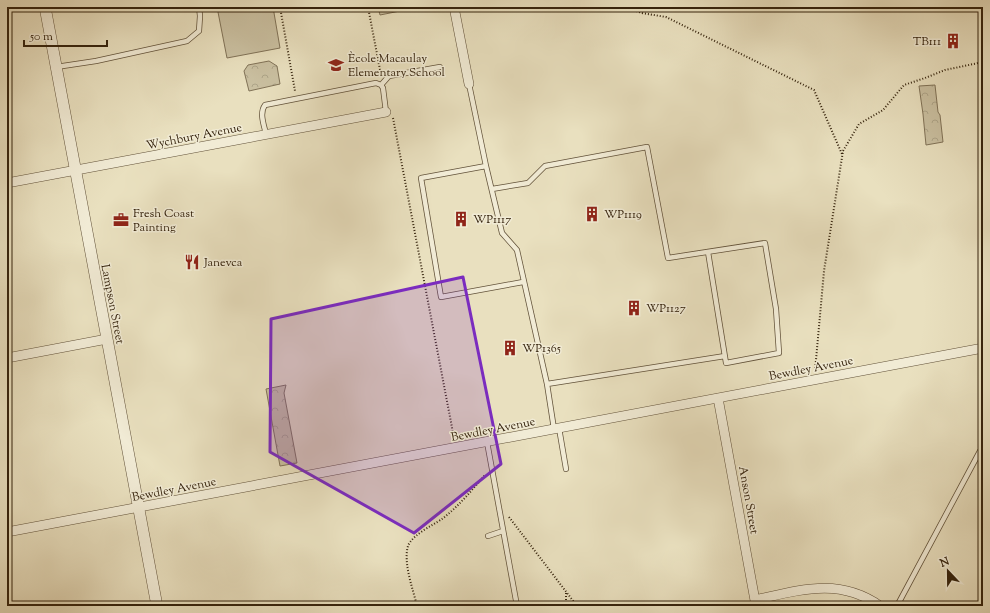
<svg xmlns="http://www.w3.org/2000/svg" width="990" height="613" font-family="'Sorts Mill Goudy',serif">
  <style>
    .forest { fill: url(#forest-crowns); stroke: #807257 }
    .pitch { fill: #cac0a1; stroke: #807257 }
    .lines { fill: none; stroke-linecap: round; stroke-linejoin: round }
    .service-casing { stroke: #62523a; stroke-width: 6 }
    .minor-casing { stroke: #62523a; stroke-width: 10 }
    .tertiary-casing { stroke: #62523a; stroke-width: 12 }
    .path { stroke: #35230d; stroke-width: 2; stroke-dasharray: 1 2; stroke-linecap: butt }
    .service { stroke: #f1ebd5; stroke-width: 4.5 }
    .minor { stroke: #f1ebd5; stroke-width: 9 }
    .tertiary { stroke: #f1ebd5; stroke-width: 11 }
    .marked { fill: #7b2cbf; fill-opacity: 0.2; stroke: #7b2cbf; stroke-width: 3; stroke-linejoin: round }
    .labels { text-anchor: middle; stroke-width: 3; stroke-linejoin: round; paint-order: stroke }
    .poi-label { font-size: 12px; fill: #35230d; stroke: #f1ebd5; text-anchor: start }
    .street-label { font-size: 12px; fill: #35230d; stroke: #f1ebd5 }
  </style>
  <defs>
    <pattern id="forest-crowns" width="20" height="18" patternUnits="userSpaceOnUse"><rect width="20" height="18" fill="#cac0a1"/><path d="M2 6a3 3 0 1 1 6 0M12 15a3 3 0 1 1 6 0" fill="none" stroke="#aea589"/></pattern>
  </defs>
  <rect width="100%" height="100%" fill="#e9e0bf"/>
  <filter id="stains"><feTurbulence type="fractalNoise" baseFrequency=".005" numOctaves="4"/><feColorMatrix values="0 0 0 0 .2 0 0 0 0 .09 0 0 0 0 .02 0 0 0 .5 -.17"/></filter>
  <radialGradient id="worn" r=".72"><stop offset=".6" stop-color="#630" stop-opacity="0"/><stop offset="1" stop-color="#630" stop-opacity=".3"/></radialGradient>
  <path class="forest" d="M 378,7 L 399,7 L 400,11 L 380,15 Z
    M 269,61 L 277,66 L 280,84 L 249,91 L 244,71 L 248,65 Z
    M 935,85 L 938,112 L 940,115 L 943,142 L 926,145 L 923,114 L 919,86 Z
    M 286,385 L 284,393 L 297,463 L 280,466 L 266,389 Z"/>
  <path class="pitch" d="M 217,7 L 273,7 L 280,48 L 227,58 Z"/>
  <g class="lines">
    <defs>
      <path id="service" d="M 56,67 L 96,61 L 187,41 L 199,31 L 200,16 L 199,7
        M 469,84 L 486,166 L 502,233 L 517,250 L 547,384 L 554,429
        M 381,85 L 389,76 L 440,67
        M 266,134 C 264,125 259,113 265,105 L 376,83 L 381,85 L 383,88 L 386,112
        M 486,166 L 421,178 L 441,297 L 523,282
        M 492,189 L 528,183 L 545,166 L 647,147 L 668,258 L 765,243 L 776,309 L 779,353 L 726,363 L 708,252
        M 547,384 L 725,356
        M 559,428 L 566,469
        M 487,442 L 517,606
        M 488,536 L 503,531
        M 897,606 L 980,451 L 983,447"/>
      <path id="minor" d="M 454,7 L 469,84
        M 7,183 L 386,112
        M 7,358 L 107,339
        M 718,398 L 756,606
        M 7,532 L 983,348
        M 755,600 C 800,590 839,577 880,606"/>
      <path id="tertiary" d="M 45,7 L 157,606"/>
    </defs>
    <use href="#service" class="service-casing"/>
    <use href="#minor" class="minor-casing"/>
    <use href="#tertiary" class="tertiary-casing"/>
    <path class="path" d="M 280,7 L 295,91
      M 368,7 L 381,75
      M 625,7 L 642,13 L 666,17 L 814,90 L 842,154
      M 393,118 L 454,438
      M 815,371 L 824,271 L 843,151 L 859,124 L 883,110 L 904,85 L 925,78 L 945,70 L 983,62
      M 509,517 L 577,606
      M 566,593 L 566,606
      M 417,606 C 413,589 403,563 408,546 C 412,535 433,525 442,519 C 458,507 472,490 485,475"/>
    <use href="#service" class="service"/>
    <use href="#minor" class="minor"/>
    <use href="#tertiary" class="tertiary"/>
  </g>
  <path class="marked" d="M 463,277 L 501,464 L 414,533 L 270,452 L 271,319 Z"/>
  <defs>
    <symbol id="building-bare" viewBox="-9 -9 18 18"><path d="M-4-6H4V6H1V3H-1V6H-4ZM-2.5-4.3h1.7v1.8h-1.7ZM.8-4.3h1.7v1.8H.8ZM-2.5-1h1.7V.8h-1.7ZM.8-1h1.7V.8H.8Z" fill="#8f2418" stroke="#f1ebd5" stroke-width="2.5" paint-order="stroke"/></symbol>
    <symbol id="school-bare" viewBox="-9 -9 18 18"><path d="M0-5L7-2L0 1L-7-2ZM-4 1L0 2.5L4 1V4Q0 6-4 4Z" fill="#8f2418" stroke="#f1ebd5" stroke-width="2.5" paint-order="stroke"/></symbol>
    <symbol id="office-bare" viewBox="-9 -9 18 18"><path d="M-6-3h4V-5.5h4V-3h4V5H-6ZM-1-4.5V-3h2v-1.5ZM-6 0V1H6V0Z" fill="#8f2418" stroke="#f1ebd5" stroke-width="2.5" paint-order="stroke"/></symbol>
    <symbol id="restaurant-bare" viewBox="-9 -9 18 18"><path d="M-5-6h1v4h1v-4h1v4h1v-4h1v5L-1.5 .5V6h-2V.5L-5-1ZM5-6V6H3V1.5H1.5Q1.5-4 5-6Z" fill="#8f2418" stroke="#f1ebd5" stroke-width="2.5" paint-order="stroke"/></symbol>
  </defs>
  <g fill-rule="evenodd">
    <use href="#building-bare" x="942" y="30" width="22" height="22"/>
    <use href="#school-bare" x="325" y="54" width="22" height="22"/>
    <use href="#building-bare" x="581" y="203" width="22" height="22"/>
    <use href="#building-bare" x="450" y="208" width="22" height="22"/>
    <use href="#office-bare" x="110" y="209" width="22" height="22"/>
    <use href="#restaurant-bare" x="181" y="251" width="22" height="22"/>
    <use href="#building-bare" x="623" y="297" width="22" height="22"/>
    <use href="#building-bare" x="499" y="337" width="22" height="22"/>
  </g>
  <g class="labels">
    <g class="poi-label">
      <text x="941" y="45" text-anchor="end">TB111</text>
      <text x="348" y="62">Ècole Macaulay<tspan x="348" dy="14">Elementary School</tspan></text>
      <text x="133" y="217">Fresh Coast<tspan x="133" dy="14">Painting</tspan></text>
      <text x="604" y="218">WP1119</text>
      <text x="473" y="223">WP1117</text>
      <text x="204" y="266">Janevca</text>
      <text x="646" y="312">WP1127</text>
      <text x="522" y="352">WP1365</text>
    </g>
    <g class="street-label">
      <text transform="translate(194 136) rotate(-11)" y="4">Wychbury Avenue</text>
      <text transform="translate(113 304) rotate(79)" y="4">Lampson Street</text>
      <text transform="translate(811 368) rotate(-11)" y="4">Bewdley Avenue</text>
      <text transform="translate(493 429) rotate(-11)" y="4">Bewdley Avenue</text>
      <text transform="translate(174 489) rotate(-11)" y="4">Bewdley Avenue</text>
      <text transform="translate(749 500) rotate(80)" y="4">Anson Street</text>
    </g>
  </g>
  <rect width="990" height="613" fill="none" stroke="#e9e0bf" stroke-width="24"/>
  <rect x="8" y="8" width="974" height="597" fill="none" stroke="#35230d" stroke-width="2"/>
  <rect x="12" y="12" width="966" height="589" fill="none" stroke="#35230d"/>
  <g transform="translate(948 571) rotate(338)" stroke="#f1ebd5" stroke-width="3" paint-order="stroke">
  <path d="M0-3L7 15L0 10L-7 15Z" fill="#35230d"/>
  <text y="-6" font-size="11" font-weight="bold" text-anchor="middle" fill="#35230d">N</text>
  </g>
  <path d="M24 40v6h83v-6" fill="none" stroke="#35230d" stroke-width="2"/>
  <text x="30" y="40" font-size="12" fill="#35230d" stroke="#f1ebd5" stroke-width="3" paint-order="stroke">50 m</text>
  <rect width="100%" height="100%" filter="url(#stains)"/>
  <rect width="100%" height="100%" fill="url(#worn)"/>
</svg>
